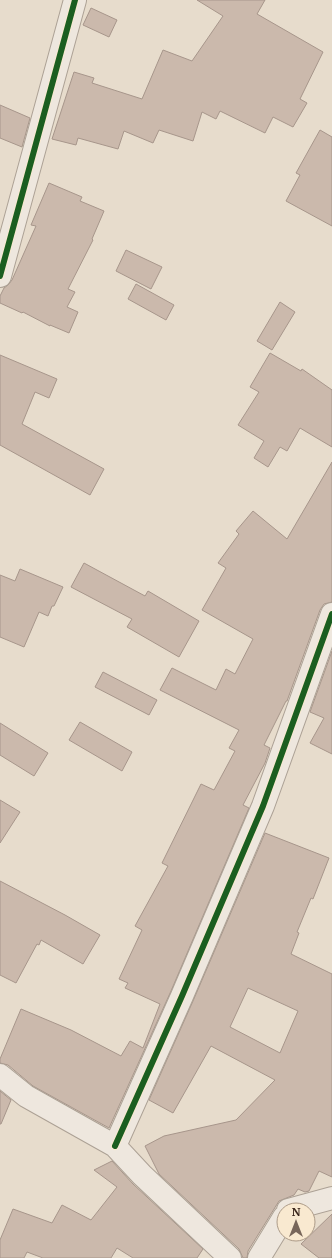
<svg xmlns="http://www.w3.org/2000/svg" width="332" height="1258" font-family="Merriweather,serif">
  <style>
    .building { fill: #cbb9ac; stroke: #a7968b; fill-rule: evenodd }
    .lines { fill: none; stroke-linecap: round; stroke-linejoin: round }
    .minor-casing { stroke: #aca195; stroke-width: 24 }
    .minor { stroke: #eee7de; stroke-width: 22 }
    .cycleway-casing { stroke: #f9e9d0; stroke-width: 8 }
    .cycleway { stroke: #1b5e20; stroke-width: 6 }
  </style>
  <rect width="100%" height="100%" fill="#e7dccc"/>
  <path class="building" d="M 197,0 L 265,0 L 257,14 L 323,52 L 300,99 L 307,103 L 293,127 L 273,117 L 265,133 L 220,111 L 216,119 L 202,112 L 193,141 L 159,130 L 153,143 L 124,131 L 118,149 L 78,138 L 76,145 L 52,139 L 74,72 L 94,78 L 92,83 L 142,99 L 163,50 L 192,61 L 223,16 Z
    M 91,8 L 117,20 L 109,37 L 83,25 Z
    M 0,105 L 30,118 L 22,147 L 0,138 Z
    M 320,130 L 332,137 L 332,226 L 286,201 L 300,175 L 296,173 Z
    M 49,183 L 82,197 L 80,201 L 104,211 L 92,239 L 93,240 L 68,289 L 75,292 L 67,307 L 78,312 L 69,333 L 50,325 L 50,326 L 23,312 L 22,313 L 0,303 L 0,296 L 4,288 L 8,285 L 12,280 L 36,226 L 31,225 Z
    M 126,250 L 162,267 L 151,289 L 116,271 Z
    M 136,284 L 174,305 L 166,320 L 128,299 Z
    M 280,302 L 295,312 L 272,350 L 257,341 Z
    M 270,353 L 301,371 L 302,369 L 332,390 L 332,447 L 300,428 L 287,451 L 280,447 L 268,467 L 254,458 L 264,441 L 238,425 L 259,392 L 250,387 Z
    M 0,355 L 57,379 L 49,398 L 35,392 L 22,424 L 104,469 L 90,495 L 0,445 Z
    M 332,462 L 332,602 L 324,604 L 320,610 L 287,701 L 286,701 L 264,745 L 270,748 L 265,763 L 243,805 L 249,808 L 171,991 L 109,1128 L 33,1086 L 8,1065 L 0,1063 L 0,1059 L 21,1009 L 71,1030 L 121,1056 L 130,1041 L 143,1048 L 160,1004 L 125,988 L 128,983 L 119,979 L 142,930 L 135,926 L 168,866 L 162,863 L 201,784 L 214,790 L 235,751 L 229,748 L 239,730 L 160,690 L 172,668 L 216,690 L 226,669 L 235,674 L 253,639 L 202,610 L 226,568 L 218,563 L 239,534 L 236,531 L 253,511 L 287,539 Z
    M 84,563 L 145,596 L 148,591 L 199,621 L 179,657 L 127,627 L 132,619 L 71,587 Z
    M 20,569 L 63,587 L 54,606 L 52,606 L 48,616 L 39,612 L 24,647 L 0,637 L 0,575 L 15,581 Z
    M 332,651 L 332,754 L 310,743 L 324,718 L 310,712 Z
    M 103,672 L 157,700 L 149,715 L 95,687 Z
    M 80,722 L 132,752 L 122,771 L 69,740 Z
    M 0,723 L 48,753 L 34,776 L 0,755 Z
    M 0,800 L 20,812 L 0,843 Z
    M 265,833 L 329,858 L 313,899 L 311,898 L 297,932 L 299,933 L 291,954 L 332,974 L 332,1177 L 319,1171 L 309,1191 L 305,1192 L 298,1189 L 294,1195 L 279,1201 L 248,1251 L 247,1258 L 243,1258 L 239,1249 L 159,1174 L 145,1146 L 164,1136 L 236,1120 L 275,1080 L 211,1046 L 173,1113 L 149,1100 L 193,1001 ZM 248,988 L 298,1011 L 280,1053 L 230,1027 Z
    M 0,881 L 65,915 L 100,935 L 83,964 L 41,940 L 39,945 L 37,944 L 16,983 L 0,975 Z
    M 0,1091 L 11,1100 L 1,1124 L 0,1124 Z
    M 112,1161 L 133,1184 L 203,1249 L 197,1258 L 133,1258 L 117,1248 L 111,1258 L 43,1258 L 27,1252 L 24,1258 L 0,1258 L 0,1240 L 13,1209 L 52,1223 L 62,1205 L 91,1220 L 117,1187 L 94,1170 Z
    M 332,1214 L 332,1258 L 319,1258 L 301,1244 Z"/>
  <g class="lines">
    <defs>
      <path id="minor" d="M 0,276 L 75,0
        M 0,1075 L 26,1096 L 115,1146 L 142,1175 L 230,1258
        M 115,1146 L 182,996 L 263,806 L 332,614
        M 288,1210 L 332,1198
        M 259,1258 L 284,1217"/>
    </defs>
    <use href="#minor" class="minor-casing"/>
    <use href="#minor" class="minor"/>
    <defs>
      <path id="cycleway" d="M 0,276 L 75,0
        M 115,1146 L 182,996 L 263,806 L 332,614"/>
    </defs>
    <use href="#cycleway" class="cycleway-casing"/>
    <use href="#cycleway" class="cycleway"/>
  </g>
  <g transform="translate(296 1222)"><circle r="19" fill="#f9e9d0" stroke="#ad9b88"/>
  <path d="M0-3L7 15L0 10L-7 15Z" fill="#78665a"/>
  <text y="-6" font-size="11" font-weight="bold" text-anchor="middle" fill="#3c271c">N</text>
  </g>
</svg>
